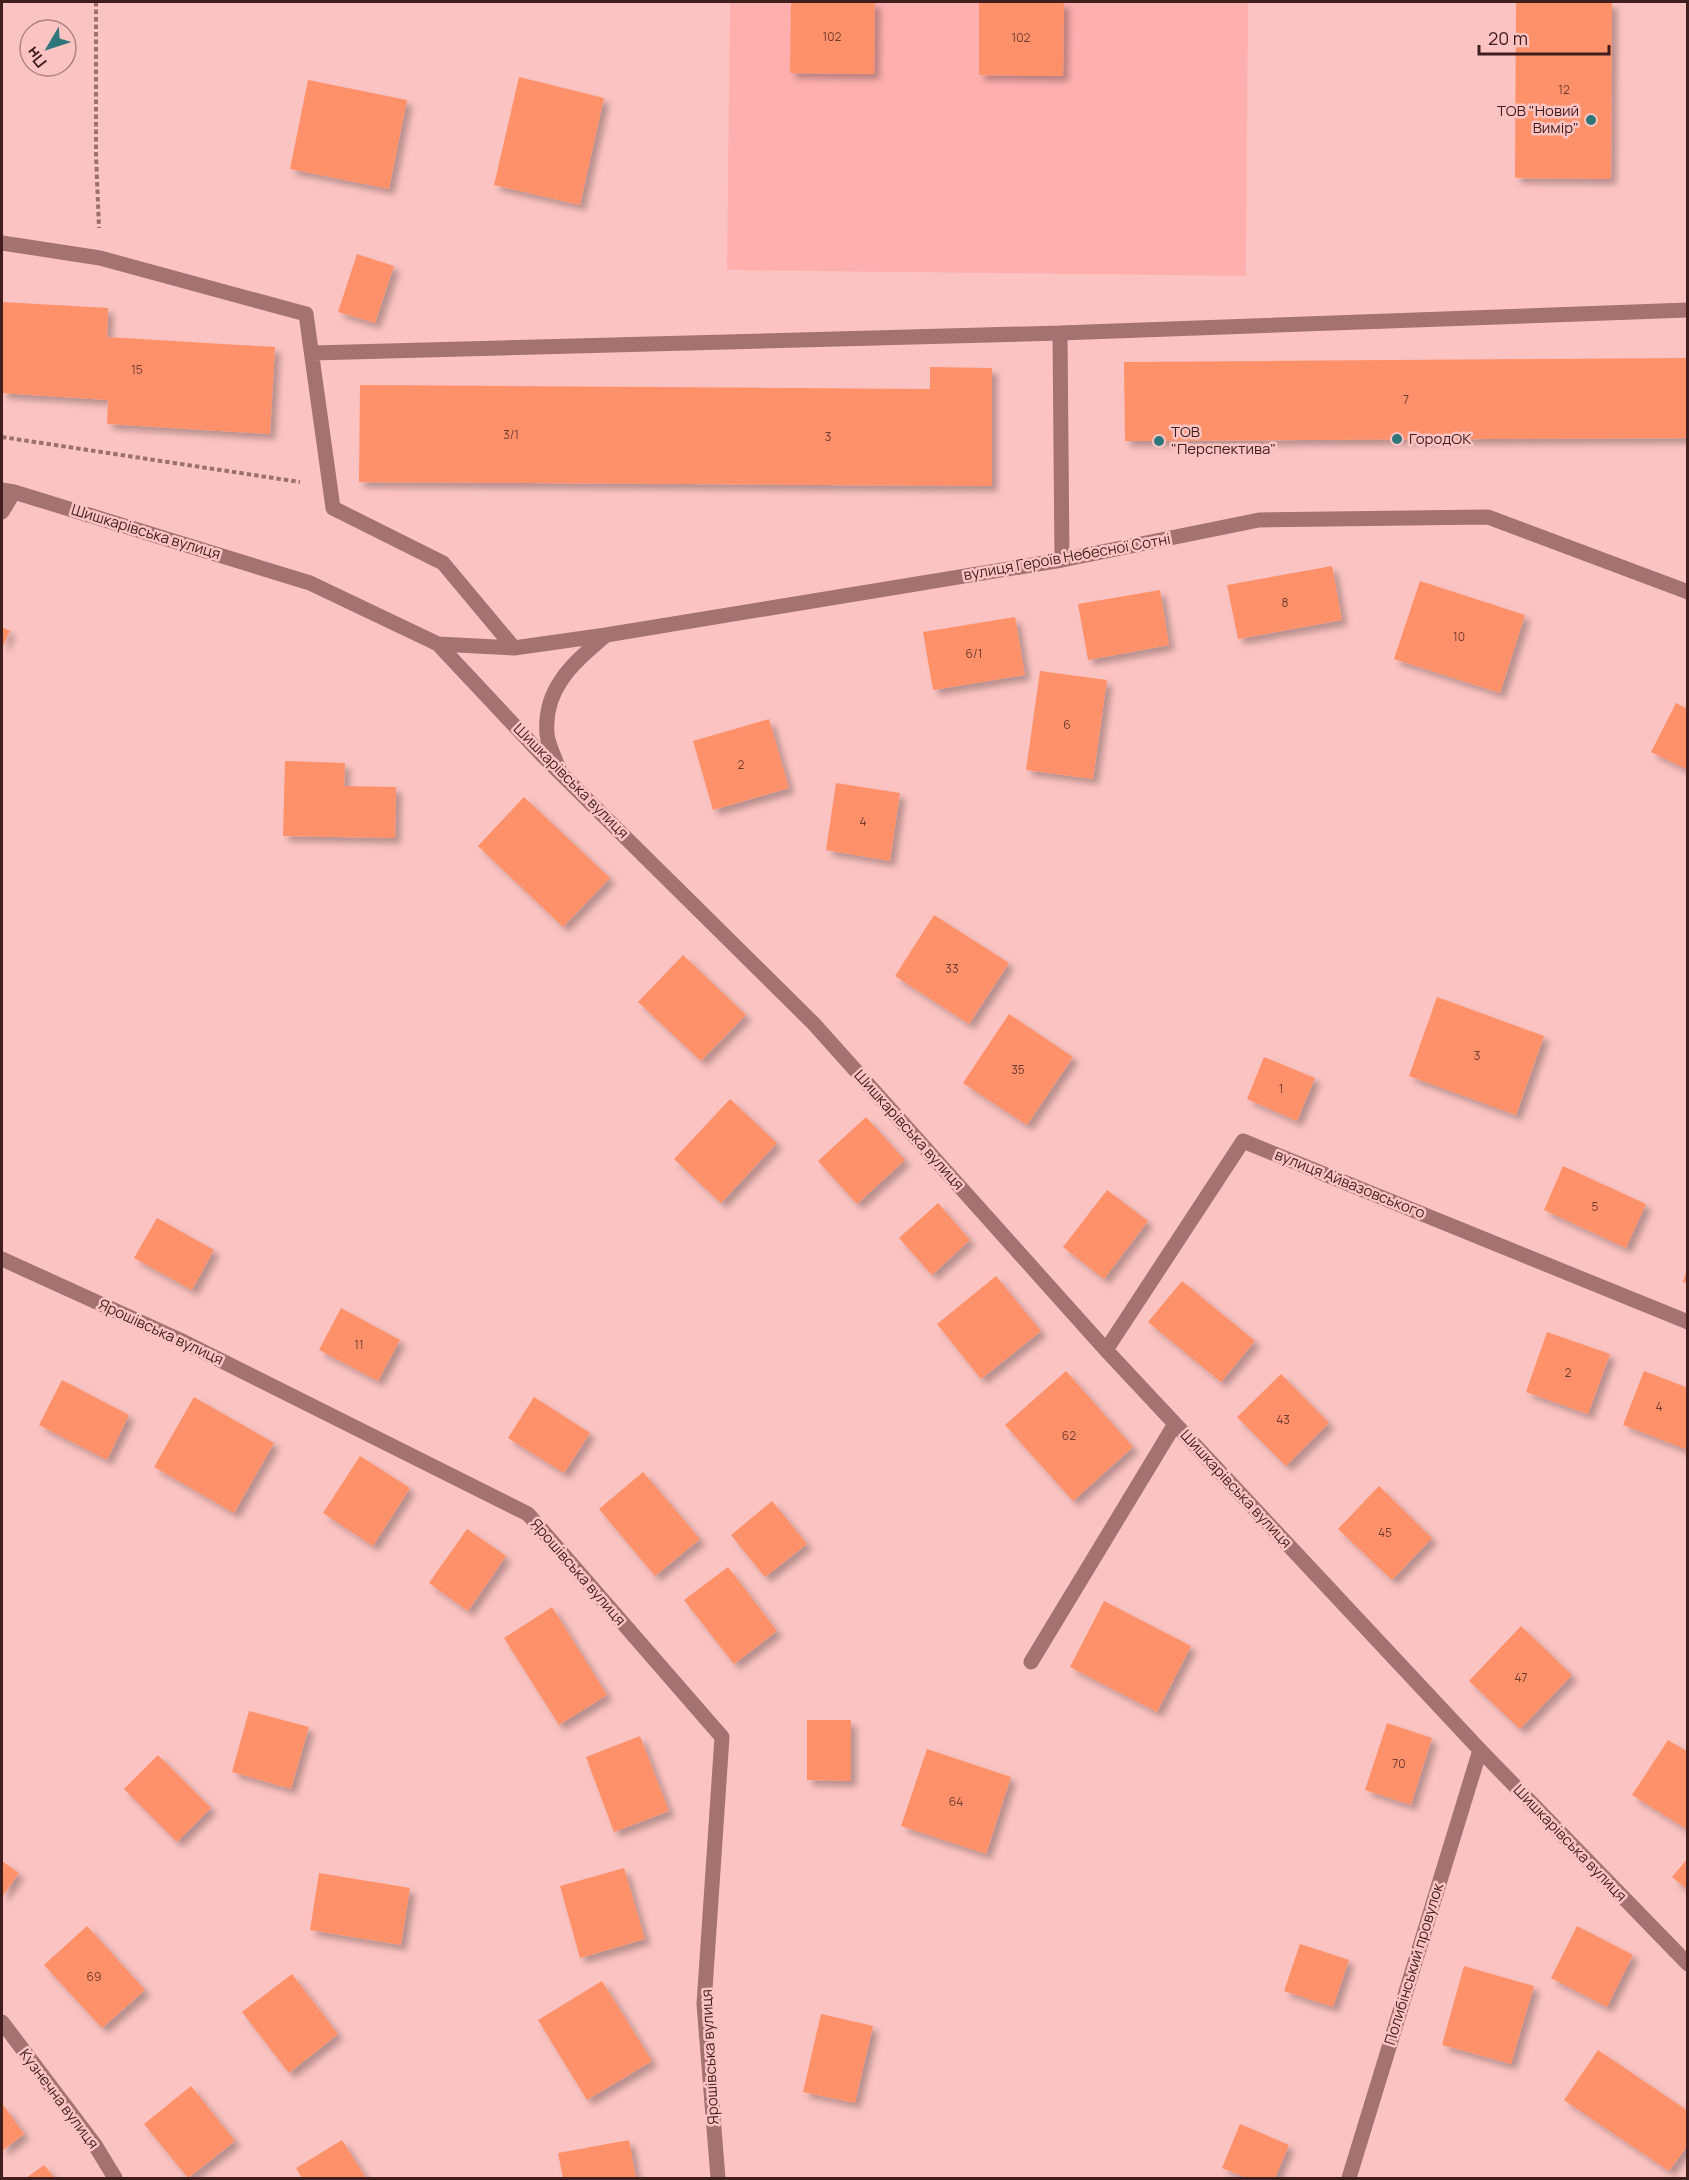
<svg xmlns="http://www.w3.org/2000/svg" width="1689" height="2180" font-family="Manrope,sans-serif">
  <style>
    .built { fill: #feafae }
    .building { fill: #fe916a; filter: url(#shadow) }
    .lines { fill: none; stroke-linecap: round; stroke-linejoin: round }
    .path { stroke: #9c706f; stroke-width: 4; stroke-dasharray: 4.5 3; stroke-linecap: butt }
    .minor { stroke: #a47271; stroke-width: 15 }
    .poi-dot { fill: #2d767a; stroke: #fbc4c2; stroke-width: 2 }
    .labels { text-anchor: middle; stroke-width: 5; stroke-linejoin: round; paint-order: stroke }
    .number-label { font-size: 12px; fill: #703b31 }
    .poi-label { font-size: 15px; fill: #401e1e; stroke: #fbc4c2; text-anchor: start }
    .street-label { font-size: 15px; fill: #401e1e; stroke: #fbc4c2 }
  </style>
  <defs>
    <filter id="shadow"><feDropShadow dx="5.5" dy="5.5" stdDeviation="3" flood-color="#0004"/></filter>
  </defs>
  <rect width="100%" height="100%" fill="#fbc4c2"/>
  <path class="built" d="M 730,2 L 1248,2 L 1246,276 L 727,270 Z"/>
  <path class="building" d="M 791,2 L 875,2 L 874,74 L 790,73 Z
    M 979,2 L 1064,2 L 1063,76 L 979,75 Z
    M 1516,2 L 1612,2 L 1611,179 L 1515,178 Z
    M 519,77 L 604,98 L 580,205 L 494,185 Z
    M 308,80 L 407,100 L 389,189 L 290,169 Z
    M 357,254 L 394,266 L 375,323 L 338,312 Z
    M 2,302 L 108,308 L 107,337 L 275,347 L 270,434 L 107,424 L 108,400 L 2,393 Z
    M 1688,358 L 1688,438 L 1125,441 L 1124,362 Z
    M 930,367 L 992,368 L 992,486 L 359,482 L 360,385 L 930,389 Z
    M 1332,566 L 1342,620 L 1238,639 L 1227,585 Z
    M 1420,581 L 1525,615 L 1500,693 L 1394,659 Z
    M 1160,590 L 1169,645 L 1088,660 L 1078,604 Z
    M 1015,617 L 1025,675 L 933,690 L 923,632 Z
    M 2,627 L 10,631 L 2,648 Z
    M 1040,671 L 1107,680 L 1093,779 L 1026,770 Z
    M 1676,703 L 1688,709 L 1688,770 L 1651,752 Z
    M 769,719 L 789,788 L 713,810 L 693,741 Z
    M 285,761 L 345,763 L 344,786 L 396,787 L 395,838 L 283,836 Z
    M 836,783 L 900,793 L 890,861 L 826,850 Z
    M 524,797 L 610,878 L 563,927 L 478,846 Z
    M 934,915 L 1009,963 L 969,1024 L 895,976 Z
    M 683,955 L 746,1015 L 701,1061 L 638,1002 Z
    M 1437,997 L 1544,1036 L 1516,1115 L 1409,1076 Z
    M 1009,1014 L 1073,1057 L 1027,1125 L 963,1083 Z
    M 1264,1057 L 1315,1078 L 1297,1121 L 1247,1099 Z
    M 730,1099 L 777,1143 L 721,1203 L 674,1159 Z
    M 866,1117 L 905,1160 L 857,1204 L 818,1161 Z
    M 1563,1166 L 1646,1204 L 1626,1248 L 1544,1210 Z
    M 1107,1190 L 1148,1221 L 1104,1279 L 1063,1247 Z
    M 938,1203 L 970,1240 L 932,1275 L 899,1238 Z
    M 157,1218 L 214,1250 L 192,1290 L 134,1258 Z
    M 1687,1269 L 1688,1269 L 1688,1283 L 1683,1282 Z
    M 996,1276 L 1041,1331 L 981,1379 L 937,1324 Z
    M 1182,1281 L 1255,1341 L 1221,1382 L 1148,1322 Z
    M 341,1308 L 400,1340 L 378,1381 L 319,1350 Z
    M 1547,1332 L 1610,1354 L 1588,1414 L 1526,1392 Z
    M 1066,1371 L 1133,1447 L 1073,1501 L 1005,1425 Z
    M 1644,1371 L 1688,1388 L 1688,1450 L 1623,1425 Z
    M 1281,1374 L 1329,1423 L 1286,1466 L 1237,1417 Z
    M 62,1380 L 129,1415 L 107,1460 L 39,1425 Z
    M 194,1397 L 274,1443 L 234,1513 L 154,1467 Z
    M 534,1397 L 590,1433 L 564,1473 L 508,1438 Z
    M 360,1456 L 410,1488 L 373,1546 L 323,1513 Z
    M 643,1472 L 700,1539 L 655,1576 L 599,1509 Z
    M 1379,1486 L 1432,1538 L 1392,1580 L 1338,1529 Z
    M 772,1501 L 807,1544 L 765,1577 L 731,1535 Z
    M 467,1529 L 506,1556 L 468,1611 L 429,1583 Z
    M 728,1567 L 777,1631 L 734,1664 L 684,1600 Z
    M 1104,1601 L 1191,1646 L 1157,1712 L 1070,1667 Z
    M 552,1607 L 607,1695 L 559,1725 L 504,1638 Z
    M 1521,1626 L 1572,1675 L 1520,1729 L 1469,1681 Z
    M 249,1711 L 309,1727 L 291,1789 L 232,1772 Z
    M 807,1720 L 851,1720 L 851,1781 L 807,1780 Z
    M 1387,1723 L 1432,1738 L 1411,1805 L 1365,1790 Z
    M 640,1736 L 669,1811 L 614,1832 L 586,1757 Z
    M 1668,1740 L 1688,1752 L 1688,1830 L 1632,1795 Z
    M 927,1749 L 1011,1777 L 986,1854 L 901,1826 Z
    M 158,1755 L 211,1808 L 177,1842 L 124,1789 Z
    M 1688,1858 L 1688,1890 L 1672,1877 Z
    M 2,1861 L 19,1873 L 2,1897 Z
    M 624,1868 L 645,1939 L 580,1958 L 560,1886 Z
    M 319,1873 L 410,1888 L 401,1945 L 310,1930 Z
    M 87,1926 L 145,1990 L 102,2028 L 44,1965 Z
    M 1577,1926 L 1633,1955 L 1607,2007 L 1551,1978 Z
    M 1300,1944 L 1349,1960 L 1333,2007 L 1284,1991 Z
    M 1464,1966 L 1534,1986 L 1511,2064 L 1442,2045 Z
    M 292,1974 L 338,2034 L 289,2073 L 242,2012 Z
    M 602,1981 L 652,2061 L 587,2100 L 538,2020 Z
    M 821,2014 L 873,2026 L 855,2103 L 803,2092 Z
    M 1598,2050 L 1688,2111 L 1688,2145 L 1669,2171 L 1564,2100 Z
    M 191,2086 L 235,2141 L 188,2178 L 144,2124 Z
    M 2,2103 L 24,2134 L 2,2151 Z
    M 1240,2124 L 1289,2145 L 1275,2178 L 1247,2178 L 1222,2168 Z
    M 342,2140 L 366,2178 L 302,2178 L 296,2168 Z
    M 629,2140 L 636,2178 L 563,2178 L 558,2153 Z
    M 44,2165 L 55,2178 L 26,2178 Z"/>
  <g class="lines">
    <path class="path" d="M 96,2 L 96,155 L 99,228
      M 2,437 L 300,482"/>
    <path class="minor" d="M 2,243 L 100,258 L 306,314 L 333,508 L 443,563 L 514,648
      M 312,353 L 1060,333
      M 2,490 L 14,492 L 310,583 L 438,644 L 543,756 L 814,1024 L 1106,1350 L 1480,1750 L 1688,1964
      M 2,512 L 14,492
      M 1062,560 L 1060,333 L 1688,310
      M 438,644 L 514,648 L 606,635 L 1062,560 L 1259,520 L 1488,517 L 1688,592
      M 559,769 C 555,758 548,745 547,734 C 543,687 575,662 606,635
      M 2,1259 L 180,1340 L 528,1514 L 722,1737 L 704,2004 L 718,2178
      M 1106,1350 L 1243,1141 L 1688,1322
      M 1031,1662 L 1175,1424
      M 2,2022 L 95,2145 L 115,2178
      M 1349,2178 L 1480,1750"/>
  </g>
  <g class="poi-dot">
    <circle cx="1591" cy="120" r="6"/>
    <circle cx="1397" cy="439" r="6"/>
    <circle cx="1159" cy="441" r="6"/>
  </g>
  <g class="labels">
    <g class="number-label">
      <text x="832" y="41">102</text>
      <text x="1021" y="42">102</text>
      <text x="1564" y="94">12</text>
      <text x="137" y="374">15</text>
      <text x="1406" y="404">7</text>
      <text x="511" y="439">3/1</text>
      <text x="828" y="441">3</text>
      <text x="1285" y="607">8</text>
      <text x="1459" y="641">10</text>
      <text x="974" y="658">6/1</text>
      <text x="1067" y="729">6</text>
      <text x="741" y="769">2</text>
      <text x="863" y="826">4</text>
      <text x="952" y="973">33</text>
      <text x="1477" y="1060">3</text>
      <text x="1018" y="1074">35</text>
      <text x="1281" y="1093">1</text>
      <text x="1595" y="1211">5</text>
      <text x="359" y="1349">11</text>
      <text x="1568" y="1377">2</text>
      <text x="1659" y="1411">4</text>
      <text x="1283" y="1424">43</text>
      <text x="1069" y="1440">62</text>
      <text x="1385" y="1537">45</text>
      <text x="1521" y="1682">47</text>
      <text x="1399" y="1768">70</text>
      <text x="956" y="1806">64</text>
      <text x="94" y="1981">69</text>
    </g>
    <g class="poi-label">
      <text x="1579" y="116" text-anchor="end">ТОВ "Новий<tspan x="1579" dy="17">Вимір"</tspan></text>
      <text x="1171" y="437">ТОВ<tspan x="1171" dy="17">"Перспектива"</tspan></text>
      <text x="1409" y="444">ГородОК</text>
    </g>
    <g class="street-label">
      <text transform="translate(146 532) rotate(17)" y="5">Шишкарівська вулиця</text>
      <text transform="translate(1067 557) rotate(-10)" y="5">вулиця Героїв Небесної Сотні</text>
      <text transform="translate(571 781) rotate(45)" y="5">Шишкарівська вулиця</text>
      <text transform="translate(909 1130) rotate(48)" y="5">Шишкарівська вулиця</text>
      <text transform="translate(1350 1184) rotate(22)" y="5">вулиця Айвазовського</text>
      <text transform="translate(161 1332) rotate(25)" y="5">Ярошівська вулиця</text>
      <text transform="translate(1236 1489) rotate(47)" y="5">Шишкарівська вулиця</text>
      <text transform="translate(578 1572) rotate(49)" y="5">Ярошівська вулиця</text>
      <text transform="translate(1570 1843) rotate(46)" y="5">Шишкарівська вулиця</text>
      <text transform="translate(1414 1964) rotate(-73)" y="5">Полибінський провулок</text>
      <text transform="translate(710 2057) rotate(-93)" y="5">Ярошівська вулиця</text>
      <text transform="translate(59 2099) rotate(53)" y="5">Кузнечна вулиця</text>
    </g>
  </g>
  <rect width="1689" height="2180" fill="none" stroke="#401e1e" stroke-width="6"/>
  <g transform="translate(48 48) rotate(231)"><circle r="28" fill="#fbc4c2" stroke="#b08280" stroke-width="1.5"/>
  <path d="M0-4.5L10 22L0 15L-10 22Z" fill="#2d767a"/>
  <text y="-9" font-size="16" font-weight="bold" text-anchor="middle" fill="#401e1e">Пн</text>
  </g>
  <path d="M1479 45v9h130v-9" fill="none" stroke="#401e1e" stroke-width="3"/>
  <text x="1488" y="45" font-size="18" fill="#401e1e" stroke="#fbc4c2" stroke-width="4.5" paint-order="stroke">20 m</text>
</svg>
